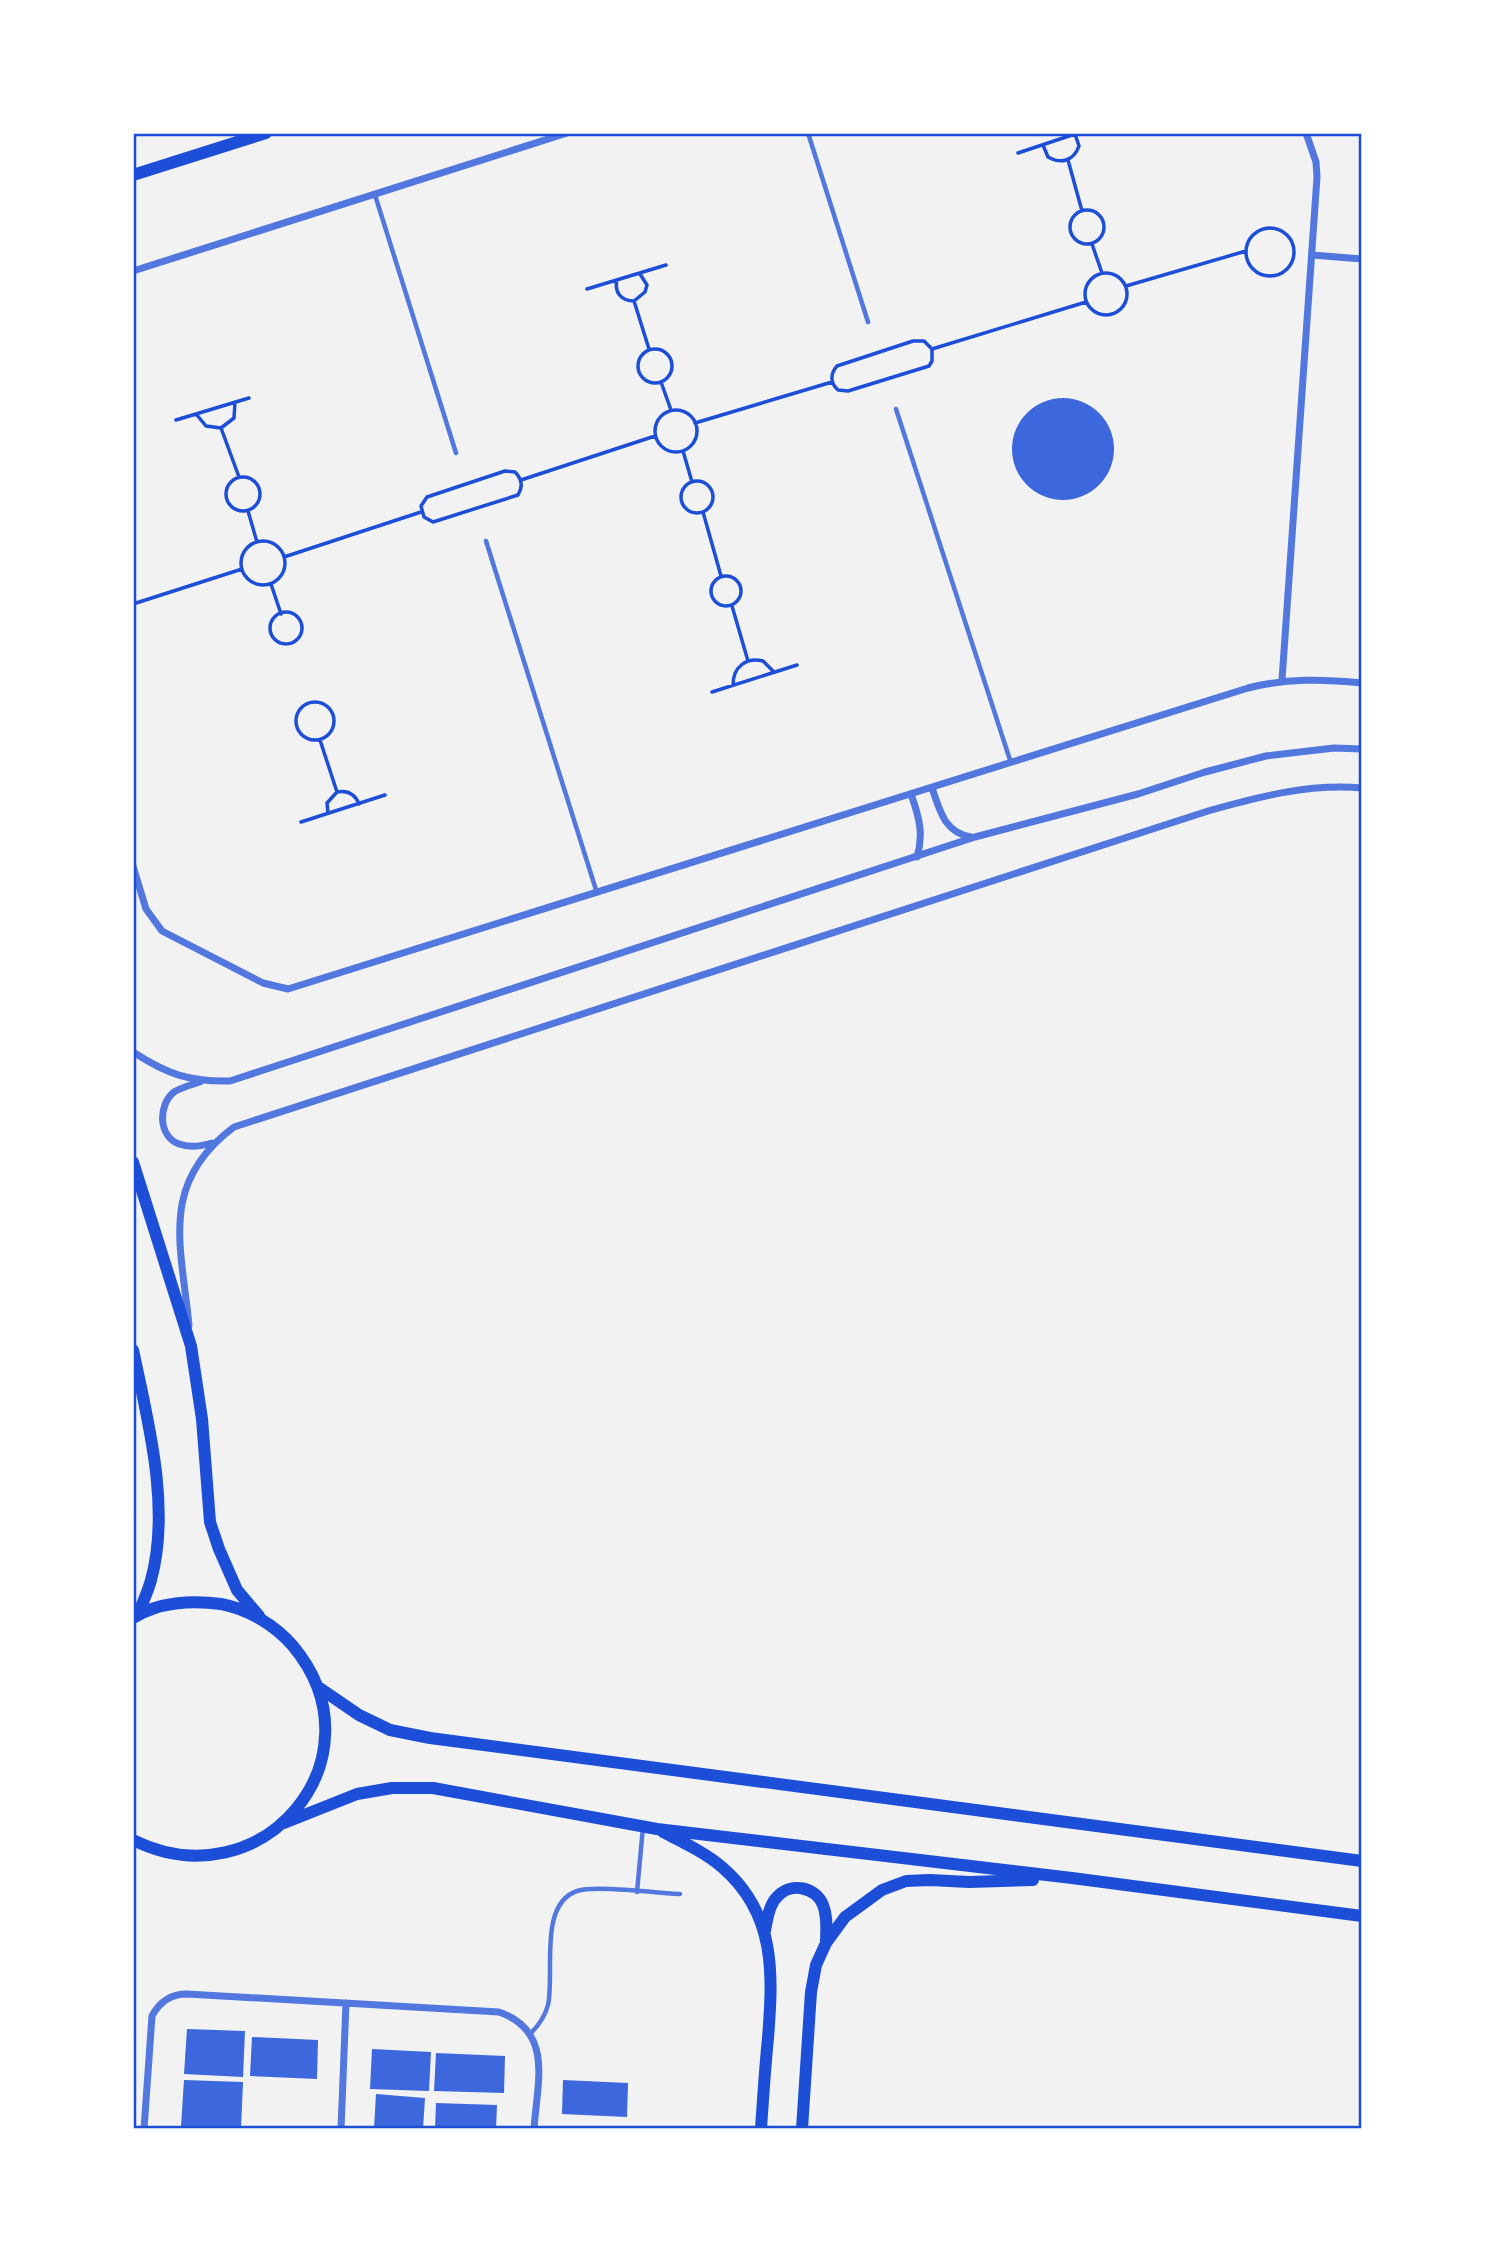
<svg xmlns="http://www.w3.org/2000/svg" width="1495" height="2262" font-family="Cabin,sans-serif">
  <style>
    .building { fill: #3d67dc }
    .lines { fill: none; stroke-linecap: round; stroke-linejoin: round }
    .path { stroke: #1d4ed8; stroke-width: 3.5 }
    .service { stroke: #5277de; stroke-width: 4.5 }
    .minor { stroke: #5277de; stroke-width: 7 }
    .secondary { stroke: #1d4ed8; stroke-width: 12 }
    .neatline { fill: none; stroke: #1d4ed8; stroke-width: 2.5 }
  </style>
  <rect width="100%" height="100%" fill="#f2f2f2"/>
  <path class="building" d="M1012 449a51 51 0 1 1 102 0a51 51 0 1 1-102 0Z
    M 187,2029 L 245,2031 L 243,2077 L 184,2074 Z
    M 252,2037 L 318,2040 L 317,2079 L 250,2076 Z
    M 372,2049 L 431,2052 L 429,2091 L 370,2089 Z
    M 436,2053 L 505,2056 L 504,2093 L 434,2091 Z
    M 184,2080 L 243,2082 L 241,2129 L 181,2126 Z
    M 563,2080 L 628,2083 L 627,2117 L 562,2114 Z
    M 376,2094 L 425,2098 L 423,2129 L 374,2129 Z
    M 436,2103 L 497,2105 L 496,2129 L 435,2129 Z"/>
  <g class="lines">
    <path class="path" d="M 1043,145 L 1048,157 C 1062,165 1074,160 1079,146 L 1075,134
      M 1018,153 L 1075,134
      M 1068,160 L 1082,211
      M1070 227a17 17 0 1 1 34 0a17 17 0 1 1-34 0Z
      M1246 252a24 24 0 1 1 48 0a24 24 0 1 1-48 0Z
      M 1092,244 L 1102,273
      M1085 294a21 21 0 1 1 42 0a21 21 0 1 1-42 0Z
      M 617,280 C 614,292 621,301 634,301 L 645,292 L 647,285 L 640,274
      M 1126,286 L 1246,251
      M 587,289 L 666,265
      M 634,301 L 649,349
      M 913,341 L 924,341 L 932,349 L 932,361 L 929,366 L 848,391 L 838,390 C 830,383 830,374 837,366 Z
      M 932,349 L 1086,302
      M638 366a17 17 0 1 1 34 0a17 17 0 1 1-34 0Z
      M 661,382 L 671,410
      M655 431a21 21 0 1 1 42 0a21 21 0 1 1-42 0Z
      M 196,414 L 206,426 L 221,428 L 234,418 L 235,402
      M 176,420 L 249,398
      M 695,423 L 832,382
      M 221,428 L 239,477
      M 683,451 L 692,482
      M 505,471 L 515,472 C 522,479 523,487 518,495 L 433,522 L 424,517 L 421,506 L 427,497 Z
      M226 494a17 17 0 1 1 34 0a17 17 0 1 1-34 0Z
      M 521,480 L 655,436
      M681 497a16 16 0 1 1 32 0a16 16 0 1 1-32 0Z
      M 248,511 L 257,542
      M 703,512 L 721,576
      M241 563a22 22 0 1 1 44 0a22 22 0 1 1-44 0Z
      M 284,557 L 421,512
      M711 591a15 15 0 1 1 30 0a15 15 0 1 1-30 0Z
      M 271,584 L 281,614
      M 133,604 L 242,569
      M 732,606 L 748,661
      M270 628a16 16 0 1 1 32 0a16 16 0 1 1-32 0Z
      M 733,685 C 733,667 746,657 763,661 L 774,672
      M 712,692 L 797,665
      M296 721a19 19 0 1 1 38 0a19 19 0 1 1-38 0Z
      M 320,740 L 337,792
      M 328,813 L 327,803 L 337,792 C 348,790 355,794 359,804
      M 301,822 L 385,795"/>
    <path class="service" d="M 808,133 L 868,322
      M 375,195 L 456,453
      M 896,409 L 1011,763
      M 486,541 L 597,893
      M 637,1892 L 643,1827
      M 531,2033 C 539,2025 545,2016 548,2005 C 555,1974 538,1904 577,1891 C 595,1885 657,1893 680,1894"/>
    <path class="minor" d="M 1312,255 L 1362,259
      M 133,271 L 567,133
      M 1282,680 L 1317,177 L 1316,162 L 1306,133
      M 932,788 C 940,811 944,832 971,837
      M 911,794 C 919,817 924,834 917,857
      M 133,866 L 146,909 L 162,931 L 263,983 L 288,989 L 1248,688 C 1287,678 1323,679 1362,683
      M 133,1052 C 167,1074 189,1082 230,1081 L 975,837 L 1138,794 L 1205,772 L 1266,756 L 1334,748 L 1362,749
      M 200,1082 C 191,1085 182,1087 174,1092 C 158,1105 158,1136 179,1144 C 190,1148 202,1146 212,1143
      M 189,1325 C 181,1244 159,1183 234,1127 L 1208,811 C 1258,797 1310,783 1362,788
      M 144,2129 L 152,2016 C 160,2001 171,1994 187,1994 L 499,2012 C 554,2031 537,2083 534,2129
      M 341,2129 L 346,2003"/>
    <path class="secondary" d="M 133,175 L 266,133
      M 133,1162 L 191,1346 L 202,1419 L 210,1522 L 219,1549 L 237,1590 L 259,1616
      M 133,1350 C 148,1421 171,1508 151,1580 C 148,1592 142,1603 138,1615
      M 133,1618 C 158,1602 192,1600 221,1604 C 248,1609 275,1625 293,1646 C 386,1758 261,1904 133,1840
      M 318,1687 L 359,1715 L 390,1730 L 430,1738 L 1362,1861
      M 284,1823 L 357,1794 L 392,1788 L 433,1788 L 657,1829 L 1072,1878 L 1362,1916
      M 663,1832 C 684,1843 706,1853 723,1868 C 776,1914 773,1974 768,2038 C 765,2068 763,2099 761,2129
      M 765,1931 C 767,1920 769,1904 778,1896 C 791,1882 816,1887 823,1905 C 828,1917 826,1930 826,1943
      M 802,2129 L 811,1992 L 816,1965 L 826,1943 L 845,1917 L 882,1890 L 906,1881 L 930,1880 L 969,1882 L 1033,1880"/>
  </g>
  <rect width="1495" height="2262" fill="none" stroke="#ffffff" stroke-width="270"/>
  <rect x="135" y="135" width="1225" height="1992" class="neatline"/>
</svg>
